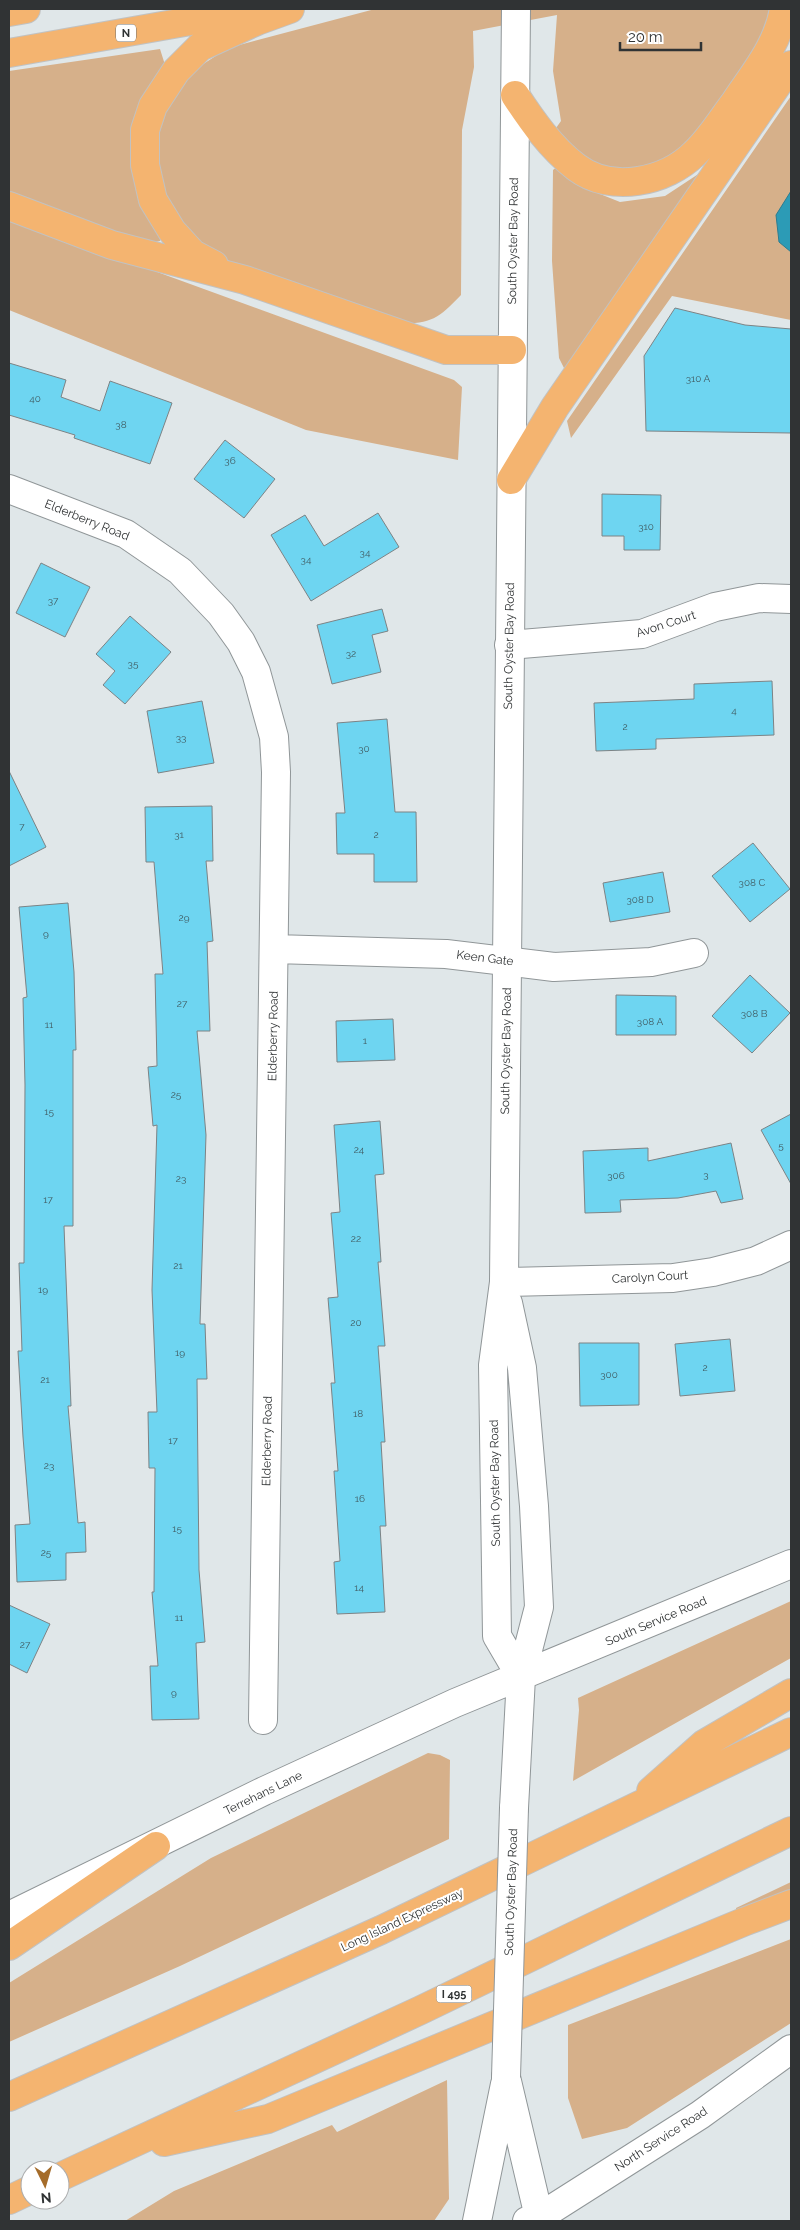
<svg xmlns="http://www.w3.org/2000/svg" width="800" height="2230" font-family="Raleway,sans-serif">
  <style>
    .green { fill: #d6b08a }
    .water { fill: #2c9bb6; stroke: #2d7c8f }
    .building { fill: #6ed5f1; stroke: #7d8385 }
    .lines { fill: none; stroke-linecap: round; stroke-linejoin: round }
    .minor-casing { stroke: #909698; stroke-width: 30 }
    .secondary-casing { stroke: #909698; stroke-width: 30 }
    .motorway-casing { stroke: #c1c2c2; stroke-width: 30 }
    .minor { stroke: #fff; stroke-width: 28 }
    .secondary { stroke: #fff; stroke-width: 28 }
    .motorway { stroke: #f4b470; stroke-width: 28 }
    .secondary-bridge-casing { stroke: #909698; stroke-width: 30; stroke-linecap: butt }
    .secondary-bridge { stroke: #fff; stroke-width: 28 }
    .labels { text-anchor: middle; stroke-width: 4; stroke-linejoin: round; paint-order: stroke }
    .number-label { font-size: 10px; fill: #405c63 }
    .shield { fill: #fff; stroke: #6e7071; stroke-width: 1 }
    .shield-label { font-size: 11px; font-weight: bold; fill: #303334 }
    .street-label { font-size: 12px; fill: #303334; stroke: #fff }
  </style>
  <rect width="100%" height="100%" fill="#e0e7e9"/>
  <path class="green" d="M 375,9 L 771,9 L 768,35 L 686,151 L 663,167 L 620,172 L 581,159 L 556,128 L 561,121 L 553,71 L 557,15 L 473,31 L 474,67 L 462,130 L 461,295 C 438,319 432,323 399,324 L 218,257 L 179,232 L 159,188 L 160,120 L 194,70 L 228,48 Z
    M 160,49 L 166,68 L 144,104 L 161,234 L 160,241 L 146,244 L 9,195 L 9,71 Z
    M 791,96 L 791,320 L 672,296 L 571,438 L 567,421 Z
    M 558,166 L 585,188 L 620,202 L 665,196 L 706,169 L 565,370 L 559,358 L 552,261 L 553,170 Z
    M 9,218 L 454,380 L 462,387 L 458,460 L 306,430 L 9,310 Z
    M 791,1601 L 791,1658 L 573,1781 L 579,1710 L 578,1698 Z
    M 428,1753 L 440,1755 L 450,1760 L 449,1839 L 180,1966 L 9,2042 L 9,1983 L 211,1858 Z
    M 791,1882 L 791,1895 L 737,1916 L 736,1908 Z
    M 791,1939 L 791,2023 L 627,2128 L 582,2139 L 568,2098 L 568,2025 Z
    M 447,2080 L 449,2199 L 434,2221 L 125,2221 L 174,2191 L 332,2125 L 337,2132 Z"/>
  <path class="water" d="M 791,191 L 791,252 L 779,242 L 776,215 Z"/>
  <path class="building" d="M 675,308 L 745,325 L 791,329 L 791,433 L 646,431 L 644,356 Z
    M 9,363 L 66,380 L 61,397 L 100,411 L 110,381 L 172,403 L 150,464 L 74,438 L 75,435 L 9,415 Z
    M 225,440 L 275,479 L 244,518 L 194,479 Z
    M 602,494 L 661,495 L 660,550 L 624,550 L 624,536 L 602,536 Z
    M 378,513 L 399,547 L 311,601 L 271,535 L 305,515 L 324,546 Z
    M 41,563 L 90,587 L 65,637 L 16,613 Z
    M 382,609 L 388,631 L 372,635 L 381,672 L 332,684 L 317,625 Z
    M 130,616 L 171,652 L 125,704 L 103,685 L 115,671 L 96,654 Z
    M 772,681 L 774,735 L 656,739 L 656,749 L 596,751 L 594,703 L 694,699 L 694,684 Z
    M 202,701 L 214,763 L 158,773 L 147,711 Z
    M 387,719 L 395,812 L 416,812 L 417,882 L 374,882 L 374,854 L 337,854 L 336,813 L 345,813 L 337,723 Z
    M 9,771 L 46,847 L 9,866 Z
    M 212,806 L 213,861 L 206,861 L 213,941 L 207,942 L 210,1031 L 197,1031 L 206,1135 L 200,1324 L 205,1324 L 207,1379 L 197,1379 L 199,1570 L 205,1642 L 196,1643 L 199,1719 L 152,1720 L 150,1666 L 158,1666 L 152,1592 L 154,1592 L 155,1468 L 149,1468 L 148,1412 L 157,1412 L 152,1290 L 157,1125 L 153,1126 L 148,1067 L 157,1066 L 155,974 L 163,974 L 154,862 L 146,862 L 145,807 Z
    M 753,843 L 790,889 L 750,922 L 712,876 Z
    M 663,872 L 670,912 L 610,922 L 603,883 Z
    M 68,903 L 74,972 L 76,1050 L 73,1050 L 73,1226 L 64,1226 L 71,1406 L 68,1406 L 78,1523 L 85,1522 L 86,1552 L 66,1553 L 66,1580 L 17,1582 L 15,1525 L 30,1524 L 23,1437 L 18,1351 L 22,1351 L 19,1263 L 24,1263 L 25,1085 L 23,998 L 27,997 L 19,907 Z
    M 750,975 L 790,1013 L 752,1053 L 712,1016 Z
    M 616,995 L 676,996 L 676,1035 L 616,1035 Z
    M 393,1019 L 395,1060 L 337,1062 L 336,1021 Z
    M 791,1114 L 791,1184 L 761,1130 Z
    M 380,1121 L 384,1174 L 375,1175 L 381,1262 L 378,1262 L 385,1346 L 378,1346 L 385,1442 L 381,1442 L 386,1526 L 380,1526 L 385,1612 L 337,1614 L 334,1562 L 340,1561 L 334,1471 L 338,1471 L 331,1383 L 335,1383 L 328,1298 L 338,1297 L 331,1213 L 340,1212 L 334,1125 Z
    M 731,1143 L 743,1199 L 721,1203 L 716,1191 L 678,1198 L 620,1200 L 621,1212 L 585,1213 L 583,1151 L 648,1148 L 648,1161 Z
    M 730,1339 L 735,1391 L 680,1396 L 675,1344 Z
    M 579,1343 L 639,1343 L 639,1405 L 580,1406 Z
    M 9,1605 L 50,1624 L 27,1673 L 9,1664 Z"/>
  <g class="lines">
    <defs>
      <path id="minor" d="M 9,489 L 126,534 L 180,571 L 221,614 L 241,642 L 256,672 L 274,737 L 276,772 L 263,1720
        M 509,645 L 642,634 L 715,607 L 759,598 L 791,599
        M 274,949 L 446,954 L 554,967 L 651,962 L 694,953
        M 504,1282 L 673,1278 L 713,1272 L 756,1261 L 791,1245"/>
      <path id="secondary" d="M 516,9 L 504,1282 L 493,1365 L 497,1636 L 521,1677
        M 508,1303 L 522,1368 L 534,1506 L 539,1607 L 521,1677 L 514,1808
        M 9,1916 L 264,1791 L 455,1703 L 791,1564
        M 506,2077 L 540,2221
        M 477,2221 L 505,2084
        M 527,2221 L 541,2216 L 700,2115 L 791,2049"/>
      <path id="motorway" d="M 9,12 L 26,9
        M 9,53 L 196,20 L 242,9
        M 515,95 C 532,121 551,148 576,167 C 611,194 666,182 695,153 C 711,138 722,119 735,102 C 755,72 778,45 784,9
        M 9,206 L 112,245 L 245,280 L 446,350 L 512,350
        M 214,265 L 193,254 L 172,231 L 153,200 L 145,165 L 145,130 L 153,106 L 176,71 L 200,47 L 257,21 L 290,9
        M 511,480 L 555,407 L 791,65
        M 651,1791 L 704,1744 L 791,1693
        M 9,1946 L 156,1846
        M 9,2097 L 381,1930 L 791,1732
        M 164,2142 L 268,2119 L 746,1921 L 791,1904
        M 60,2177 L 421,2010 L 791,1831
        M 9,2200 L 30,2190"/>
    </defs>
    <use href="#minor" class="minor-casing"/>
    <use href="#secondary" class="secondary-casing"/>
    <use href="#motorway" class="motorway-casing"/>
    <use href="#minor" class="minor"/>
    <use href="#secondary" class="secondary"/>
    <use href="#motorway" class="motorway"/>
    <defs>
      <path id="secondary-bridge" d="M 506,2077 L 514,1808"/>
    </defs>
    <use href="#secondary-bridge" class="secondary-bridge-casing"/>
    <use href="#secondary-bridge" class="secondary-bridge"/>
  </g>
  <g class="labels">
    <g class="number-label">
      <text x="698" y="382">310 A</text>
      <text x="35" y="402">40</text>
      <text x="121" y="428">38</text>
      <text x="230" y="464">36</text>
      <text x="646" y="530">310</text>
      <text x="365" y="556">34</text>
      <text x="306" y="563">34</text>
      <text x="53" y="604">37</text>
      <text x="351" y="657">32</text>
      <text x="133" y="667">35</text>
      <text x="734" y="714">4</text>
      <text x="625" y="730">2</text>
      <text x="181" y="741">33</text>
      <text x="364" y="752">30</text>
      <text x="22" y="830">7</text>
      <text x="179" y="838">31</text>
      <text x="376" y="838">2</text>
      <text x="752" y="886">308 C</text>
      <text x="640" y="903">308 D</text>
      <text x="184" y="921">29</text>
      <text x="46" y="937">9</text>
      <text x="182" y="1007">27</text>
      <text x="754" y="1017">308 B</text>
      <text x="650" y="1025">308 A</text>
      <text x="49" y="1028">11</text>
      <text x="365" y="1044">1</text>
      <text x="176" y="1098">25</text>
      <text x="49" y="1115">15</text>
      <text x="781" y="1149">5</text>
      <text x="359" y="1153">24</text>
      <text x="706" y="1178">3</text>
      <text x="616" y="1179">306</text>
      <text x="181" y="1182">23</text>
      <text x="48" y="1203">17</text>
      <text x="356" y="1242">22</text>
      <text x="178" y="1269">21</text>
      <text x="43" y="1293">19</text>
      <text x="356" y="1326">20</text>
      <text x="180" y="1356">19</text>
      <text x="705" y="1371">2</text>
      <text x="609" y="1378">300</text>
      <text x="45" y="1383">21</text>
      <text x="358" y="1417">18</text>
      <text x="173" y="1444">17</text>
      <text x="49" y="1469">23</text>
      <text x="360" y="1502">16</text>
      <text x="177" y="1532">15</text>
      <text x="46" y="1556">25</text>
      <text x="359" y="1591">14</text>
      <text x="179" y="1621">11</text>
      <text x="25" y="1648">27</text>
      <text x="174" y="1696">9</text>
    </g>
    <g class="shield">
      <rect x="116" y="24.5" width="20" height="17" rx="4"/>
      <rect x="436.5" y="1985.5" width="35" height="17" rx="4"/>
    </g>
    <g class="shield-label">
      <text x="126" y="37">N</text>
      <text x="454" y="1998">I 495</text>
    </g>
    <g class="street-label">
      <text transform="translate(513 241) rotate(-89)" y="4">South Oyster Bay Road</text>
      <text transform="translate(87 520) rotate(22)" y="4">Elderberry Road</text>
      <text transform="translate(666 624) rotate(-18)" y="4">Avon Court</text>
      <text transform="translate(509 646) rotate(-89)" y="4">South Oyster Bay Road</text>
      <text transform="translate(485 958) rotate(7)" y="4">Keen Gate</text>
      <text transform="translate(273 1036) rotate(-89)" y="4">Elderberry Road</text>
      <text transform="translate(506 1051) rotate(-89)" y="4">South Oyster Bay Road</text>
      <text transform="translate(650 1277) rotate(-3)" y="4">Carolyn Court</text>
      <text transform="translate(267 1441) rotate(-89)" y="4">Elderberry Road</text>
      <text transform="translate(495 1483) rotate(-91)" y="4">South Oyster Bay Road</text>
      <text transform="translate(656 1621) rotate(-23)" y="4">South Service Road</text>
      <text transform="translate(263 1793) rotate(-26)" y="4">Terrehans Lane</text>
      <text transform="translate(511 1892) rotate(-88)" y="4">South Oyster Bay Road</text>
      <text transform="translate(402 1920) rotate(-25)" y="4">Long Island Expressway</text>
      <text transform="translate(661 2139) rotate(-33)" y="4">North Service Road</text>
    </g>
  </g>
  <rect width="800" height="2230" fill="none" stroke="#303334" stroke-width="20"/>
  <g transform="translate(45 2185) rotate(175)"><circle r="24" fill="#ffffff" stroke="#acadae"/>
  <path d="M0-4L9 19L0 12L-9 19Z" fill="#a56c2a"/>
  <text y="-8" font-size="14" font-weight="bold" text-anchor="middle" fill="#303334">N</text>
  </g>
  <path d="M620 42v8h81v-8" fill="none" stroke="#303334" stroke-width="2.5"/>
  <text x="628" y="42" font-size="15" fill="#303334" stroke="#ffffff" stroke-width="4" paint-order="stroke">20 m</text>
</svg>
